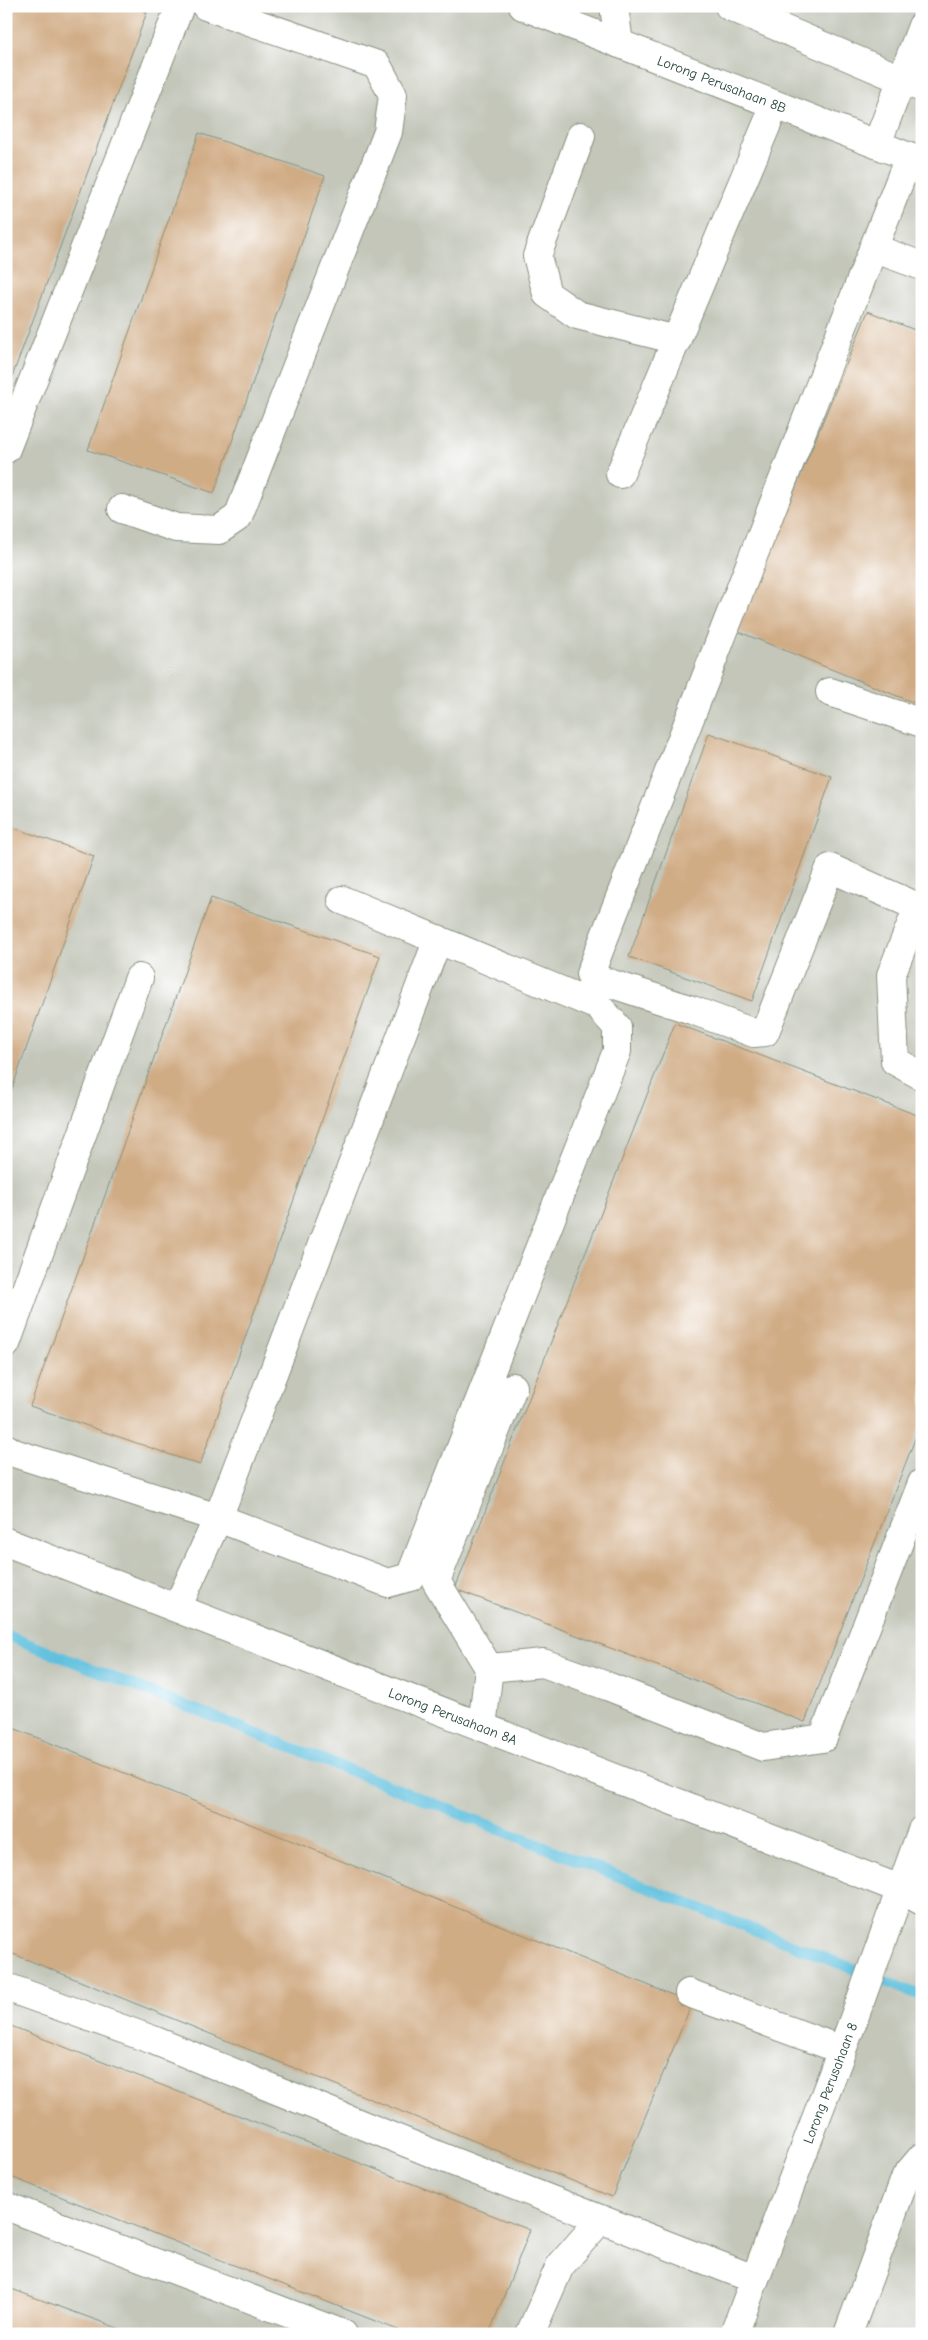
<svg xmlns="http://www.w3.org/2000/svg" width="928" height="2340" font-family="'Comic Neue',sans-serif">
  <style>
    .industrial { fill: #c3c6b9 }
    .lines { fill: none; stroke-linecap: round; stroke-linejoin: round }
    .stream { stroke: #5fc0de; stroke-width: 11 }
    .building { fill: #d0ac85 }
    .minor-casing { stroke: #86917e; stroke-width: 30 }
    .minor { stroke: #fff; stroke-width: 28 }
    .labels { text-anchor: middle; stroke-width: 4; stroke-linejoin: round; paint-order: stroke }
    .street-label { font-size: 14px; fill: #1f3d34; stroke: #fff }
  </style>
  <rect width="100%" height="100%" fill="#fff"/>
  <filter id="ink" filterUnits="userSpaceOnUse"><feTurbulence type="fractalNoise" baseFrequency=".02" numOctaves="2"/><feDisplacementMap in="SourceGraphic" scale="10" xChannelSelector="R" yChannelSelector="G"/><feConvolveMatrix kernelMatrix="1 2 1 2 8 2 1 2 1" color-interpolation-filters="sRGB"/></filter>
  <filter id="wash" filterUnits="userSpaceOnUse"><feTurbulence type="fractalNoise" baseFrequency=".0096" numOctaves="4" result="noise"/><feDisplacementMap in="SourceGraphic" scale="20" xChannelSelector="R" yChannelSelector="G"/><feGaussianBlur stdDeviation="1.12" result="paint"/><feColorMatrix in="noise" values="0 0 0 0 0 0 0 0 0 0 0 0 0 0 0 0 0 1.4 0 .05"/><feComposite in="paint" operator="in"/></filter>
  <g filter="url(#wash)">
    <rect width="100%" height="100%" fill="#eee5c8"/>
    <path class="industrial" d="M 6,6 L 922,6 L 922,2334 L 6,2334 Z"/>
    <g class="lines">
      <path class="stream" d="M 6,1635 L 922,1996"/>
    </g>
    <g id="blocks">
      <path class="building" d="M 10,6 L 130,6 L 147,12 L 6,393 L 6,16 Z
        M 199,133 L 325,176 L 214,493 L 88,450 Z
        M 868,311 L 922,333 L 922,706 L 737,631 Z
        M 709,733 L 832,777 L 752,1001 L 629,957 Z
        M 6,825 L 94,856 L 7,1103 L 6,1103 Z
        M 211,898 L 380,956 L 200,1465 L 30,1406 Z
        M 675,1023 L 922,1117 L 922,1421 L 805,1722 L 455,1589 Z
        M 6,1725 L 692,2003 L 612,2197 L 6,1951 Z
        M 6,2024 L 530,2230 L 489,2334 L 408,2334 L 6,2175 Z
        M 6,2287 L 134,2334 L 6,2334 Z"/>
    </g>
  </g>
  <g filter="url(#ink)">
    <use href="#blocks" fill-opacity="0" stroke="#86917e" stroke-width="1"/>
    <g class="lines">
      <defs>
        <path id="minor" d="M 523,6 L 922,162
          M 614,6 L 619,44
          M 729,6 L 922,88
          M 581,136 L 537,256 L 547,294 L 577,315 L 677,340
          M 877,144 L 922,26
          M 909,157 L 590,974 L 603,981 L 692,1010 L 754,1033 L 765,1032 L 830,868 L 918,907 L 891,975 L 895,1061 L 922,1076
          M 873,248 L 922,266
          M 6,449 L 180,6
          M 620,474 L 775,105
          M 122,509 L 176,528 L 219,530 L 238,517 L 388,132 L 393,95 L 377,65 L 206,6
          M 830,692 L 922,723
          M 6,1344 L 139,978
          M 6,1448 L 14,1453 L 218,1518 L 438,939
          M 6,1542 L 900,1889 L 922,1901
          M 177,1608 L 218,1518 L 388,1583 L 410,1577 L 617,1051 L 617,1027 L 598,1006 L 342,900
          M 489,1668 L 543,1663 L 607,1686 L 763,1747 L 823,1738 L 922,1483
          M 482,1727 L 489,1668 L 436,1581 L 513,1387
          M 6,1987 L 153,2040 L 454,2162 L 754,2279
          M 689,1993 L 842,2050
          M 6,2206 L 343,2334
          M 530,2334 L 560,2266 L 601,2219
          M 734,2334 L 853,2021 L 922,1830
          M 848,2334 L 906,2176 L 922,2157"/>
      </defs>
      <use href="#minor" class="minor-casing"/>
      <use href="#minor" class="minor"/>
    </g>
  </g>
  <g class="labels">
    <g class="street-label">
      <text transform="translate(722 84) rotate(21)" y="5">Lorong Perusahaan 8B</text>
      <text transform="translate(453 1716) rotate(21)" y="5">Lorong Perusahaan 8A</text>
      <text transform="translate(830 2083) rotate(-69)" y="5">Lorong Perusahaan 8</text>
    </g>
  </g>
  <rect width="928" height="2340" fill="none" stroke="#fff" stroke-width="25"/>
</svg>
